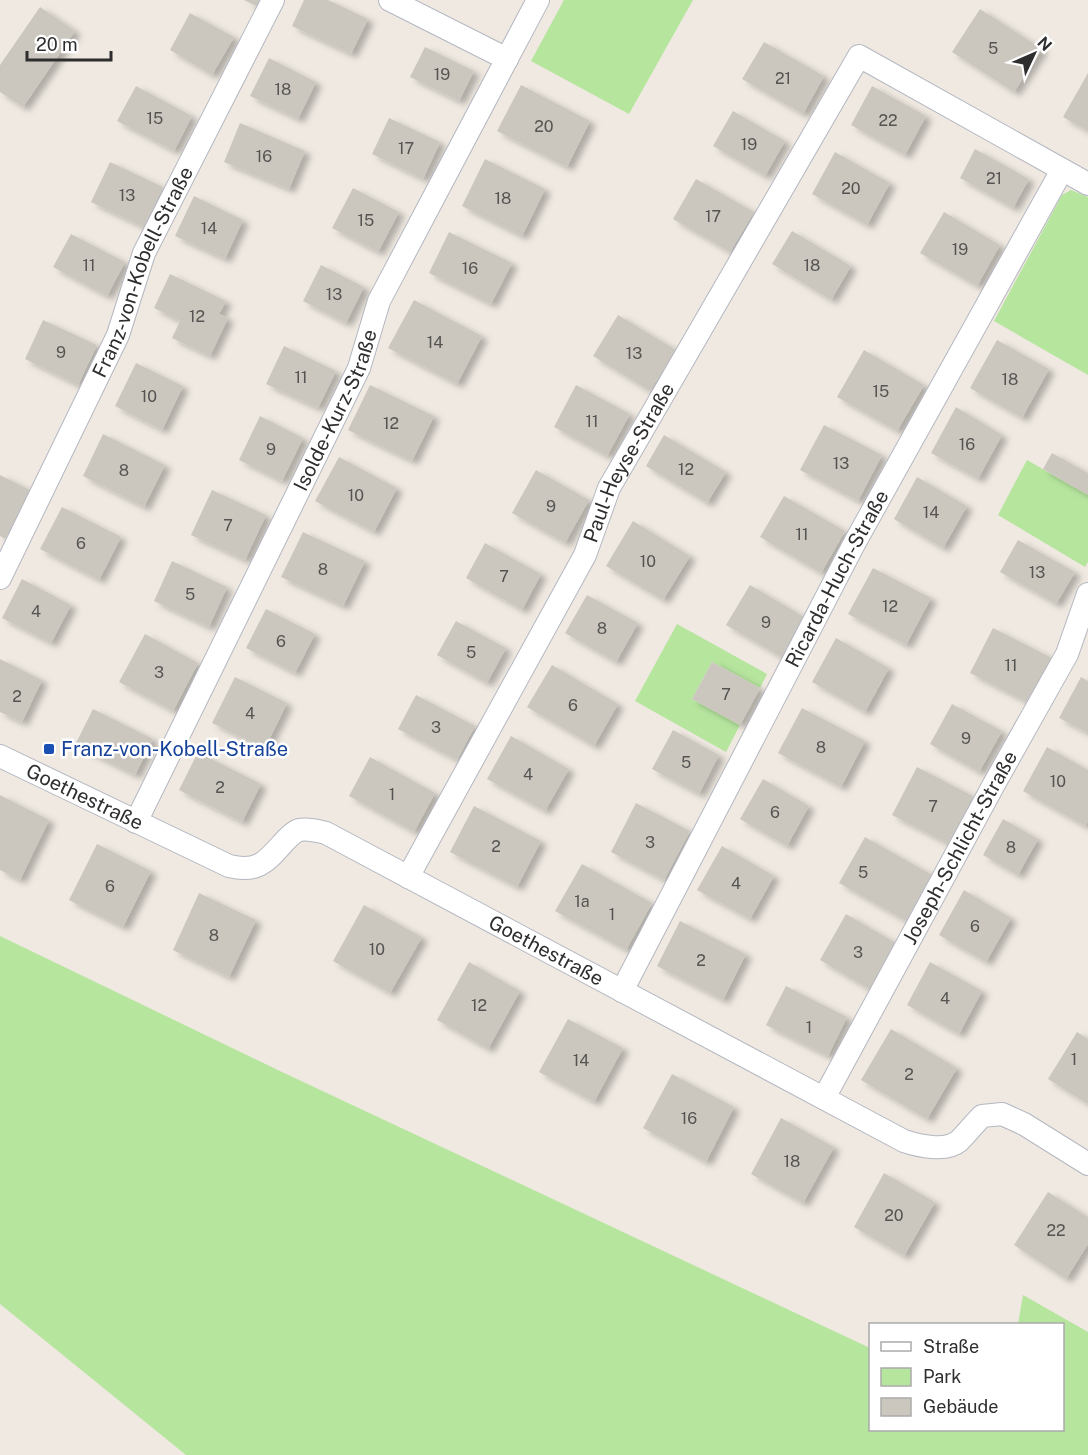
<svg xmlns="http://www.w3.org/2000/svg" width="1088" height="1455" font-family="'Public Sans',sans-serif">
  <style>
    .green { fill: #b6e59e }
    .building { fill: #cbc7bf; filter: url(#shadow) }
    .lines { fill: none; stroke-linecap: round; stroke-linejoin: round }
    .street-casing { stroke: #b4b7c1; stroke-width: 24 }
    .street { stroke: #fff; stroke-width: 22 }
    .transit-dot { fill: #1a4fb4; stroke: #fff; stroke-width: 2 }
    .labels { text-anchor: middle; stroke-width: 5; stroke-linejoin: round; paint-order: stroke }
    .number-label { font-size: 16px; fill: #555452 }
    .street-label { font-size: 20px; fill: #2e2e2e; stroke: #fff }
    .transit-label { font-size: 20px; fill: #164399; stroke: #fff; text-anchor: start }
  </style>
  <defs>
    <filter id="shadow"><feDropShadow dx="6" dy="4" stdDeviation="3" flood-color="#0004"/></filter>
  </defs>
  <rect width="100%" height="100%" fill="#efe9e1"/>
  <path class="green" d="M 564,0 L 693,0 L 629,114 L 531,61 Z
    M 1071,190 L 1088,197 L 1088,375 L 994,321 L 1062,195 Z
    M 1027,460 L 1088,495 L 1088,562 L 1085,567 L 998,515 Z
    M 677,624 L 767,674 L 760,688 L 712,662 L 692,699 L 740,725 L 726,752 L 635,701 Z
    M 0,936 L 282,1072 L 870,1348 L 870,1430 L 1062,1430 L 1062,1324 L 1018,1324 L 1023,1295 L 1088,1332 L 1088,1455 L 186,1455 L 0,1304 Z"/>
  <path class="building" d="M 244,0 L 261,0 L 258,7 Z
    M 304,0 L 328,0 L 368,19 L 351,54 L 292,26 Z
    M 40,7 L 75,31 L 23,107 L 0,92 L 0,65 Z
    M 980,9 L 1042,49 L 1014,92 L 952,52 Z
    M 190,13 L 234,37 L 212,75 L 170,50 Z
    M 764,42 L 824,76 L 803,114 L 742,79 Z
    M 425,47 L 474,71 L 459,101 L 410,77 Z
    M 269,58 L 316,82 L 298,119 L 250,96 Z
    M 1088,73 L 1088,131 L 1063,117 Z
    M 521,85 L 590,121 L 567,167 L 497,131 Z
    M 136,86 L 192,116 L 174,151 L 117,121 Z
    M 872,86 L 926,116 L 905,155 L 851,125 Z
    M 733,111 L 785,141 L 765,176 L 713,146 Z
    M 389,118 L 440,142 L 423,179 L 372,154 Z
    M 240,123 L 305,151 L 289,189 L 224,162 Z
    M 975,149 L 1029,179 L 1013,208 L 960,178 Z
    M 835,152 L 890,183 L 867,225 L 812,194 Z
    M 485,159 L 545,189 L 522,236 L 462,206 Z
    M 110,162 L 163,187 L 144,227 L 91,202 Z
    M 696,179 L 754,212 L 730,252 L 673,219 Z
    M 353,188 L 399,212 L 378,252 L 332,228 Z
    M 194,196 L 243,220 L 225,259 L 175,236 Z
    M 944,212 L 1000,245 L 977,286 L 920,253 Z
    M 792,231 L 851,266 L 831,300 L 772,264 Z
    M 449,232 L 512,263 L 491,304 L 429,273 Z
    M 71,234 L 125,262 L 107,296 L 53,267 Z
    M 321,265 L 364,287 L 346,323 L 303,301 Z
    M 170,274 L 226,301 L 219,314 L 228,318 L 210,356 L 172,338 L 180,321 L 154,308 Z
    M 414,300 L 482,336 L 457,384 L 388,348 Z
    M 618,315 L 676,350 L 650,391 L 593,356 Z
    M 43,320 L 97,345 L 78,385 L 25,359 Z
    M 997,340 L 1049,369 L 1022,418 L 970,388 Z
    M 284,346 L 336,371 L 318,408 L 266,384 Z
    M 864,350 L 924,385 L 897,431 L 837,397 Z
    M 136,363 L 183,386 L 162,430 L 115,406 Z
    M 370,385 L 434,416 L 412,461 L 348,430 Z
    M 576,385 L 630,414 L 607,456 L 554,427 Z
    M 956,407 L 1002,435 L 978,479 L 931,453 Z
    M 260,416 L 303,438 L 282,481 L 239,460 Z
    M 824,425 L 882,455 L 858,501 L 800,470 Z
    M 103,434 L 165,465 L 144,507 L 83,476 Z
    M 664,435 L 726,472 L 707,503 L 646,466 Z
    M 1052,453 L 1088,473 L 1088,495 L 1043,469 Z
    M 339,457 L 397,488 L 374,532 L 315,501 Z
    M 536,470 L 589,500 L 565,543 L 512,513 Z
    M 0,475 L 30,490 L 5,539 L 0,536 Z
    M 917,477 L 967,506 L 943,548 L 894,519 Z
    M 212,490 L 266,515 L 245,560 L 191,535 Z
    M 784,496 L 845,531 L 821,573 L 760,537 Z
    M 62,507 L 121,537 L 99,580 L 40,549 Z
    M 633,521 L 690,556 L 663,600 L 606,566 Z
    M 303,532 L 365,561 L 343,606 L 281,577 Z
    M 1018,540 L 1075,572 L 1056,604 L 1000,572 Z
    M 485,543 L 541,574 L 522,610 L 466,578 Z
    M 172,561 L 227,587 L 209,627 L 154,601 Z
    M 873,568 L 931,598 L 906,645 L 848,614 Z
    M 22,579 L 71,605 L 51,643 L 2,618 Z
    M 750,585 L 806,618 L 783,658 L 726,625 Z
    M 587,595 L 638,623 L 616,662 L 565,633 Z
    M 266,609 L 315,634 L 295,673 L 246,648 Z
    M 456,621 L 506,648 L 487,683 L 437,655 Z
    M 993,628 L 1052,658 L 1029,703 L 970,673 Z
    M 145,634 L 198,663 L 173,711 L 119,682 Z
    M 836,638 L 889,668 L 865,712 L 812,682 Z
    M 0,659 L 42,680 L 22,722 L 0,712 Z
    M 712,662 L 760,688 L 740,725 L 692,699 Z
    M 552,665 L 618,704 L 594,746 L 527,707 Z
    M 235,677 L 287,703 L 265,748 L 212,723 Z
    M 1081,677 L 1088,681 L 1088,733 L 1059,718 Z
    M 416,695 L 475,726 L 457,760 L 398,729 Z
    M 952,704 L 1002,731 L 979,772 L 930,744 Z
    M 802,708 L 865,741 L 841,787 L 778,753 Z
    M 93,709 L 153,739 L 135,775 L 75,745 Z
    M 673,730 L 719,755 L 699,794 L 652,769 Z
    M 511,736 L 569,769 L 545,811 L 487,779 Z
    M 1047,747 L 1088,770 L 1088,821 L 1085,826 L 1023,791 Z
    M 198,752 L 261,784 L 242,822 L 179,790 Z
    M 370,757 L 435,793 L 414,832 L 349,796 Z
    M 917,767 L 973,796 L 949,844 L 892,815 Z
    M 763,779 L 809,806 L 787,846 L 740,819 Z
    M 0,795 L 49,820 L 20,880 L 0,870 Z
    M 636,803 L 690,831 L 664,880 L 611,852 Z
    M 474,806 L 541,841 L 517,887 L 450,852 Z
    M 1003,819 L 1038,839 L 1018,875 L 983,855 Z
    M 865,837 L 934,876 L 908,922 L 839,883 Z
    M 97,844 L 151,871 L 123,927 L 69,900 Z
    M 722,846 L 774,876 L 750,919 L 697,890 Z
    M 582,864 L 652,903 L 626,950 L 555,911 Z
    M 964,890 L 1011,918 L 986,962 L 939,935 Z
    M 199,893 L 256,920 L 229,977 L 173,950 Z
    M 364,905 L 422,937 L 390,993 L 333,961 Z
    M 846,914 L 896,943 L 869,989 L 820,960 Z
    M 680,921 L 746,954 L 723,1000 L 657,966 Z
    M 469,962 L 520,991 L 488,1049 L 437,1020 Z
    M 930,962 L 982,991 L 959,1034 L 907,1005 Z
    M 786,986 L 847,1017 L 828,1056 L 766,1025 Z
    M 568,1019 L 623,1048 L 594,1102 L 539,1072 Z
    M 891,1029 L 957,1068 L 927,1119 L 861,1080 Z
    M 1077,1032 L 1088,1039 L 1088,1104 L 1048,1079 Z
    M 672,1074 L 734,1107 L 706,1162 L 643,1128 Z
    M 781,1118 L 834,1147 L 803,1203 L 751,1174 Z
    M 884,1173 L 935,1202 L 904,1256 L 854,1227 Z
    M 1048,1192 L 1088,1217 L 1088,1244 L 1066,1279 L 1014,1245 Z"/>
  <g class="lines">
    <defs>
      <g id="street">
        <path d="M 390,0 L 507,59"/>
        <path id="s1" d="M 0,578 L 118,335 L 144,253 L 273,0"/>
        <path id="s2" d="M 0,756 L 229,866 C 258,873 266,862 284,842 C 288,838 293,832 299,830 C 308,828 318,831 326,833 L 904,1141 C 919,1146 946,1152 959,1141 C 967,1133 974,1124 982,1116 L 1002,1114 L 1024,1124 L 1088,1164"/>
        <path id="s3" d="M 136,822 L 359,368 L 379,301 L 538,0"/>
        <path id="s4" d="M 408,877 L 585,555 L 609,488 L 859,56 L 1088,184"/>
        <path id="s5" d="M 622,991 L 854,544 L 1062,170"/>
        <path id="s6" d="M 824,1098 L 993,786 L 1067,654 L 1088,594"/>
      </g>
    </defs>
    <use href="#street" class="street-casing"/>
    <use href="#street" class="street"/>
  </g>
  <rect class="transit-dot" x="43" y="743" width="12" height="12" rx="3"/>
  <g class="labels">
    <g class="number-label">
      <text x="993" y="54">5</text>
      <text x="442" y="80">19</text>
      <text x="783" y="84">21</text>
      <text x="283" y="95">18</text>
      <text x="155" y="124">15</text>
      <text x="888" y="126">22</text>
      <text x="544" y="132">20</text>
      <text x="749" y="150">19</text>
      <text x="406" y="154">17</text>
      <text x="264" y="162">16</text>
      <text x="994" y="184">21</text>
      <text x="851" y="194">20</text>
      <text x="127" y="201">13</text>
      <text x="503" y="204">18</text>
      <text x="713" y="222">17</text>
      <text x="366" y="226">15</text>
      <text x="209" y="234">14</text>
      <text x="960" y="255">19</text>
      <text x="89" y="271">11</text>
      <text x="812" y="271">18</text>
      <text x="470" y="274">16</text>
      <text x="334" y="300">13</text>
      <text x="197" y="322">12</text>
      <text x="435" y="348">14</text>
      <text x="61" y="358">9</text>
      <text x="634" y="359">13</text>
      <text x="301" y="383">11</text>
      <text x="1010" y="385">18</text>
      <text x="881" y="397">15</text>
      <text x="149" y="402">10</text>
      <text x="592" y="427">11</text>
      <text x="391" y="429">12</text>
      <text x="967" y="450">16</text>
      <text x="271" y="455">9</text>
      <text x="841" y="469">13</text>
      <text x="686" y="475">12</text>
      <text x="124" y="476">8</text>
      <text x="356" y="501">10</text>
      <text x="551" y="512">9</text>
      <text x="931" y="518">14</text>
      <text x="228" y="531">7</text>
      <text x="802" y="540">11</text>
      <text x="81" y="549">6</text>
      <text x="648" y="567">10</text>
      <text x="323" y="575">8</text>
      <text x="1037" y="578">13</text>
      <text x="504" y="582">7</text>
      <text x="190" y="600">5</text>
      <text x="890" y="612">12</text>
      <text x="36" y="617">4</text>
      <text x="766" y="628">9</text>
      <text x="602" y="634">8</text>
      <text x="281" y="647">6</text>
      <text x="471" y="658">5</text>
      <text x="1011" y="671">11</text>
      <text x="159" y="678">3</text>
      <text x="726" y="700">7</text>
      <text x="17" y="702">2</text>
      <text x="573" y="711">6</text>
      <text x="250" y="719">4</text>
      <text x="436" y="733">3</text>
      <text x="966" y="744">9</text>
      <text x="821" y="753">8</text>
      <text x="686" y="768">5</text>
      <text x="528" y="780">4</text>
      <text x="1058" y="787">10</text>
      <text x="220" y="793">2</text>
      <text x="392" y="800">1</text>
      <text x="933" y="812">7</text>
      <text x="775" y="818">6</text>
      <text x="650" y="848">3</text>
      <text x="496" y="852">2</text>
      <text x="1011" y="853">8</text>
      <text x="863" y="878">5</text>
      <text x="736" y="889">4</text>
      <text x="110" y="892">6</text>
      <text x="582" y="907">1a</text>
      <text x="612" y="920">1</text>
      <text x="975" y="932">6</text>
      <text x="214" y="941">8</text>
      <text x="377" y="955">10</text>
      <text x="858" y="958">3</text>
      <text x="701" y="966">2</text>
      <text x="945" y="1004">4</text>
      <text x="479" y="1011">12</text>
      <text x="809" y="1033">1</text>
      <text x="1074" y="1065">1</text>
      <text x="581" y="1066">14</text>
      <text x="909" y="1080">2</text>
      <text x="689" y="1124">16</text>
      <text x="792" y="1167">18</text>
      <text x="894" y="1221">20</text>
      <text x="1056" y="1236">22</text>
    </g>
    <g class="street-label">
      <text dy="7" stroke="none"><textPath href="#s1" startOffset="338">Franz-von-Kobell-Straße</textPath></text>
      <text dy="7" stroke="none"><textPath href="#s3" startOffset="458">Isolde-Kurz-Straße</textPath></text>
      <text dy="7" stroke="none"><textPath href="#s4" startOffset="470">Paul-Heyse-Straße</textPath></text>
      <text dy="7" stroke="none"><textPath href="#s5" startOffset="465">Ricarda-Huch-Straße</textPath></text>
      <text dy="7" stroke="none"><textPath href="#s2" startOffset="94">Goethestraße</textPath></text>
      <text dy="7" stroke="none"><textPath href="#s6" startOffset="285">Joseph-Schlicht-Straße</textPath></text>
      <text dy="7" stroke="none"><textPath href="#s2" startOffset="615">Goethestraße</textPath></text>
    </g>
    <g class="transit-label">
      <text x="61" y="756">Franz-von-Kobell-Straße</text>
    </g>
  </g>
  <rect x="869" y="1323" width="195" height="108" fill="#ffffff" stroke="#ababab" stroke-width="1.5"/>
  <rect x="881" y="1342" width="30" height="9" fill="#ffffff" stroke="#ababab" stroke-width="1.5"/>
  <text x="923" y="1353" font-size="18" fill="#2e2e2e">Straße</text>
  <rect x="881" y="1368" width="30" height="18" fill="#b6e59e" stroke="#ababab" stroke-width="1.5"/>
  <text x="923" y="1383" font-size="18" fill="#2e2e2e">Park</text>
  <rect x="881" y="1398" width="30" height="18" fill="#cbc7bf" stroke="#ababab" stroke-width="1.5"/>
  <text x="923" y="1413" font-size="18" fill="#2e2e2e">Gebäude</text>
  <g transform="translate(1034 54) rotate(46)" stroke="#ffffff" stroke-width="4.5" paint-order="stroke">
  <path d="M0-4.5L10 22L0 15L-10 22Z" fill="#2e2e2e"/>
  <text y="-9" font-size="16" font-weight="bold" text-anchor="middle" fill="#2e2e2e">N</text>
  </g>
  <path d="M27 51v9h84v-9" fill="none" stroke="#2e2e2e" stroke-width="3"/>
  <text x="36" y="51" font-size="18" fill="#2e2e2e" stroke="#ffffff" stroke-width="4.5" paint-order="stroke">20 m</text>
</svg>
